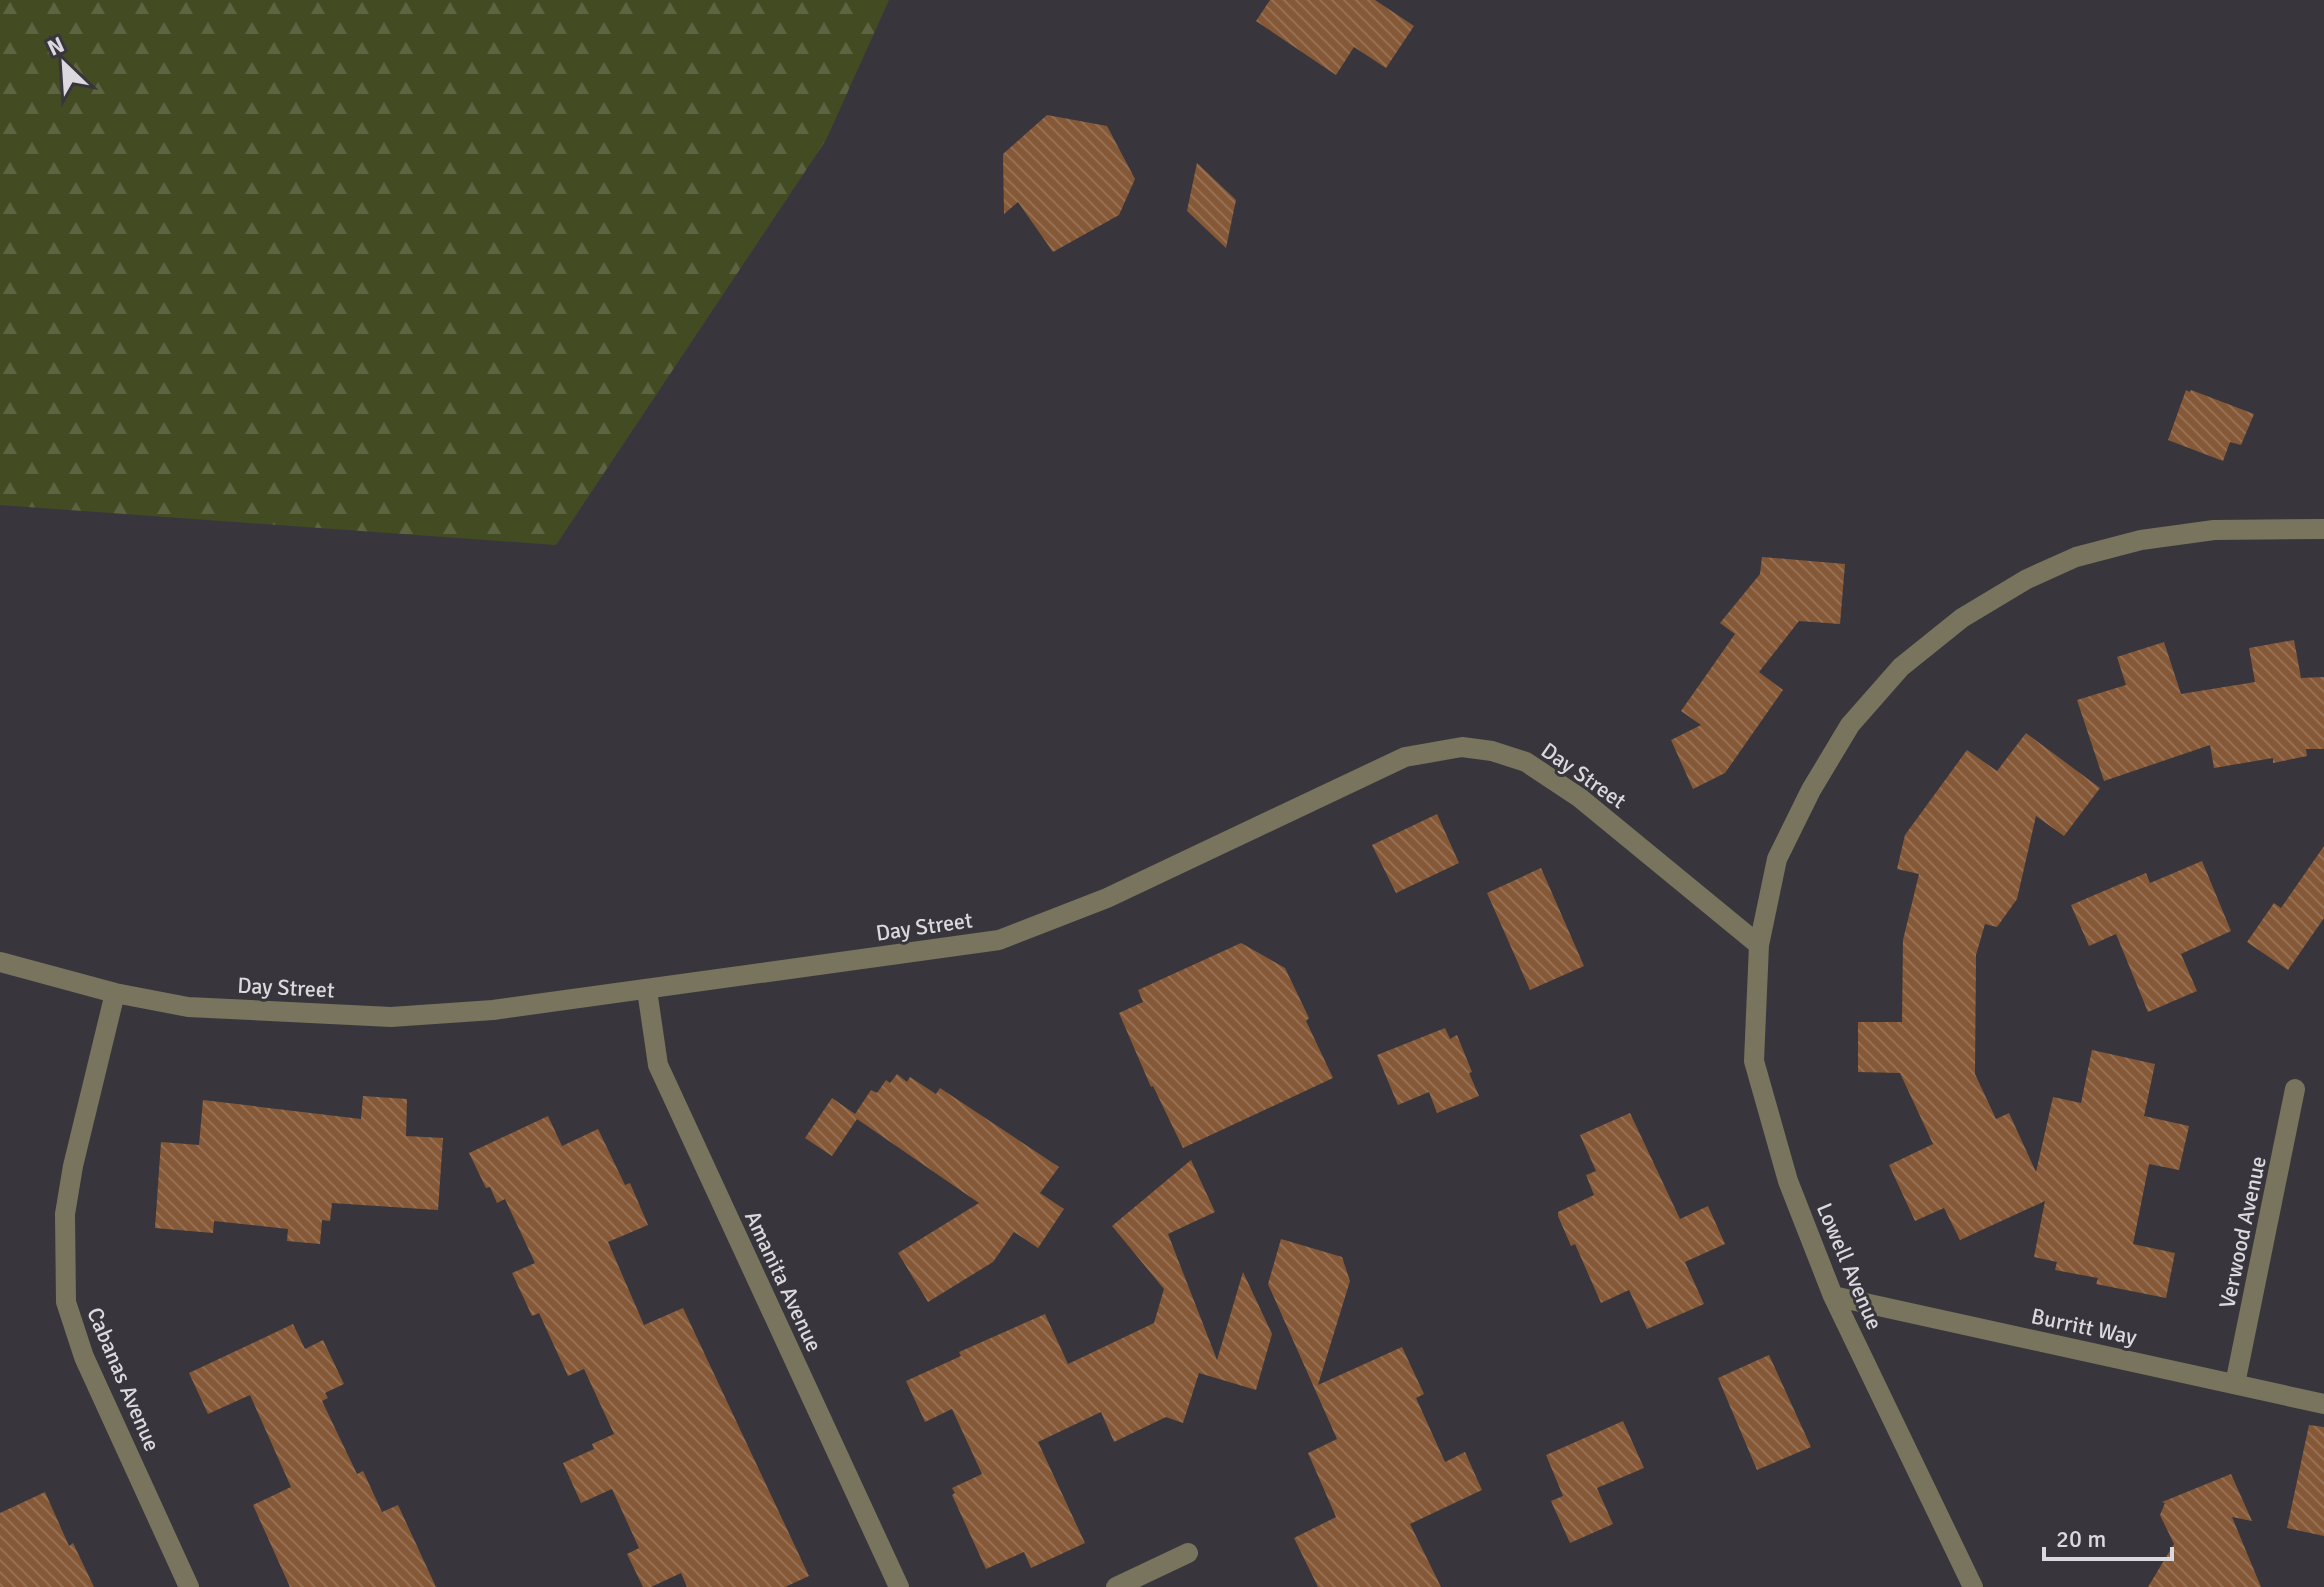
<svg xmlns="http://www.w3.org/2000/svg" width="2324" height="1587" font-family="Signika,sans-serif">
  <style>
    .forest { fill: url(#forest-firs) }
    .building { fill: url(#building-back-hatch) }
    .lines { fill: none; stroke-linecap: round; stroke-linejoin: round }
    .minor { stroke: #79745d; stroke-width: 20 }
    .labels { text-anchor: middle; stroke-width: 6; stroke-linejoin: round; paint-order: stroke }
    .street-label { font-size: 22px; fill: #dbd9dd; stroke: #38363c }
  </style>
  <defs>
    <pattern id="forest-firs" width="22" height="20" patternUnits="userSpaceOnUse" patternTransform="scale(2)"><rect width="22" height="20" fill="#434b23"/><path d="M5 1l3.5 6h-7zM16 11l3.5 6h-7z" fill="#5e6442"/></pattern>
    <pattern id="building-back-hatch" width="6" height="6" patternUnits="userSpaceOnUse" patternTransform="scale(2)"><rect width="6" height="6" fill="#855937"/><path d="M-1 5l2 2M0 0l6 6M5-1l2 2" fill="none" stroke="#967054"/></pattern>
  </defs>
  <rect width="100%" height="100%" fill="#38363c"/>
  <path class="forest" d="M 0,0 L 889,0 L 826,140 L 556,545 L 0,505 Z"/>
  <path class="building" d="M 1270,0 L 1375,0 L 1414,26 L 1386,68 L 1354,47 L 1336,75 L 1256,21 Z
    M 1047,115 L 1107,126 L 1135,179 L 1119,215 L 1053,252 L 1018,202 L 1004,214 L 1003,154 Z
    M 1197,163 L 1236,200 L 1226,248 L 1187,211 Z
    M 2186,390 L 2190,392 L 2191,390 L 2254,414 L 2241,445 L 2230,442 L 2223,461 L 2168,440 Z
    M 1762,557 L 1845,564 L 1840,624 L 1799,621 L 1759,672 L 1783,690 L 1725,773 L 1693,789 L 1671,740 L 1701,725 L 1681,711 L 1735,634 L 1720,623 L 1760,574 Z
    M 2294,640 L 2301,678 L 2324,677 L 2324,749 L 2306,749 L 2307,756 L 2273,763 L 2273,758 L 2214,768 L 2210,745 L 2104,781 L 2077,700 L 2126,685 L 2117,657 L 2164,642 L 2181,694 L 2255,682 L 2249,648 Z
    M 2026,733 L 2100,788 L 2064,836 L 2036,816 L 2017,899 L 1997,927 L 1985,924 L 1976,955 L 1975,1074 L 1996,1119 L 2009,1113 L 2036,1172 L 2053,1097 L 2081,1103 L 2092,1050 L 2155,1064 L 2144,1116 L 2189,1126 L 2179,1170 L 2149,1164 L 2133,1244 L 2175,1253 L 2166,1298 L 2096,1284 L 2098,1278 L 2055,1270 L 2057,1262 L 2034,1257 L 2045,1201 L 1960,1240 L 1944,1208 L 1915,1221 L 1889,1165 L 1933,1144 L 1900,1073 L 1858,1072 L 1858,1022 L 1902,1022 L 1903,940 L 1919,874 L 1897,869 L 1905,835 L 1967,750 L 1997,771 Z
    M 1437,814 L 1459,863 L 1396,893 L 1372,845 Z
    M 2324,846 L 2324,918 L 2288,970 L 2247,942 L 2274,903 L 2281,908 Z
    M 2202,861 L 2231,931 L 2181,954 L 2197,991 L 2148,1012 L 2116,934 L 2089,946 L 2071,905 L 2146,873 L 2150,883 Z
    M 1541,868 L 1584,966 L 1530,990 L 1487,893 Z
    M 1241,943 L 1285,968 L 1309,1018 L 1306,1021 L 1333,1078 L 1183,1148 L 1153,1086 L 1151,1087 L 1119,1013 L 1143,1002 L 1138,990 Z
    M 1445,1028 L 1450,1039 L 1457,1035 L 1472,1072 L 1469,1073 L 1479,1096 L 1437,1113 L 1429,1092 L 1398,1105 L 1377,1055 Z
    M 897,1074 L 907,1082 L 910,1077 L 936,1094 L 940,1088 L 1059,1167 L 1040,1193 L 1064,1209 L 1038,1248 L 1014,1232 L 993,1262 L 928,1302 L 898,1253 L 979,1203 L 857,1119 L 832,1156 L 805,1138 L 832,1098 L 855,1114 L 871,1090 L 877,1093 L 886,1080 L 890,1083 Z
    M 363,1096 L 407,1099 L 406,1136 L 443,1138 L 438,1210 L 332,1203 L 330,1221 L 322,1220 L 320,1244 L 287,1241 L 288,1229 L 214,1221 L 213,1233 L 155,1228 L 161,1142 L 199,1145 L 203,1100 L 361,1119 Z
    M 1630,1113 L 1680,1219 L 1708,1206 L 1725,1244 L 1685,1262 L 1704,1304 L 1647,1329 L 1629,1290 L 1601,1303 L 1575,1244 L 1571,1246 L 1558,1216 L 1558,1212 L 1594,1195 L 1586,1175 L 1596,1171 L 1580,1135 Z
    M 548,1116 L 562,1146 L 598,1129 L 625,1185 L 630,1183 L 648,1225 L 608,1242 L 644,1325 L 683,1308 L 809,1576 L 785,1587 L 687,1587 L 681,1573 L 651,1587 L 643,1587 L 627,1554 L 639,1548 L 612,1489 L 581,1503 L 563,1463 L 594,1449 L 592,1444 L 614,1434 L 584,1369 L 568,1376 L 539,1313 L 532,1316 L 512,1273 L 535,1263 L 505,1199 L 497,1203 L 490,1187 L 486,1188 L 469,1153 Z
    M 1191,1160 L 1215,1212 L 1168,1234 L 1217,1360 L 1243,1272 L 1272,1334 L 1256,1390 L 1199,1373 L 1183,1423 L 1166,1417 L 1114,1442 L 1101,1412 L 1038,1442 L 1085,1543 L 1031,1568 L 1024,1552 L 986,1569 L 952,1495 L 955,1493 L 952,1488 L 982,1474 L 952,1409 L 925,1422 L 906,1381 L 961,1356 L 959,1352 L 1045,1314 L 1068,1364 L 1154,1323 L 1164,1289 L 1112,1226 Z
    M 1281,1239 L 1342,1257 L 1350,1281 L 1318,1385 L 1402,1347 L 1424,1394 L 1416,1398 L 1445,1462 L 1465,1452 L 1482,1490 L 1410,1524 L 1441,1587 L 1318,1587 L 1294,1538 L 1336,1517 L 1308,1453 L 1337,1439 L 1268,1284 Z
    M 293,1324 L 305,1349 L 323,1340 L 344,1384 L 325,1393 L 328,1398 L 322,1401 L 357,1474 L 363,1471 L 382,1512 L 398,1505 L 436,1587 L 290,1587 L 253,1505 L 291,1487 L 250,1395 L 208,1414 L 189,1373 Z
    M 1769,1355 L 1811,1447 L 1757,1470 L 1718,1378 Z
    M 1623,1421 L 1644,1468 L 1597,1488 L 1613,1524 L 1570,1543 L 1551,1501 L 1563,1496 L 1546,1455 Z
    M 2309,1425 L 2324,1427 L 2324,1536 L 2287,1528 Z
    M 2231,1474 L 2252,1521 L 2232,1517 L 2261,1587 L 2148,1587 L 2174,1544 L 2160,1515 L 2165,1503 L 2162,1502 Z
    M 45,1492 L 69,1546 L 73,1543 L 94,1587 L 0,1587 L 0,1513 Z"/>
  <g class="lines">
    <path class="minor" d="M 0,962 L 115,993 L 188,1007 L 391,1017 L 493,1010 L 999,940 L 1107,898 L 1405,757 L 1462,747 L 1492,751 L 1526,762 L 1580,798 L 1759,945
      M 647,990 L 658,1065 L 899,1587
      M 115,993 L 73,1166 L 65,1214 L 66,1302 L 84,1357 L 189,1587
      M 1833,1296 L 2324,1404
      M 2235,1384 L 2295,1089
      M 1116,1587 L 1188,1553
      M 1973,1587 L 1833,1296 L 1788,1181 L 1754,1061 L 1759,945 L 1777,859 L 1811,790 L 1850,725 L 1901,667 L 1962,618 L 2027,579 L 2076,557 L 2141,540 L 2214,530 L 2324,529"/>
  </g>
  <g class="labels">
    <g class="street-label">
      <text transform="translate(1584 775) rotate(35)" y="8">Day Street</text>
      <text transform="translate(924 926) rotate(-8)" y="8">Day Street</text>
      <text transform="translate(286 987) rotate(3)" y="8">Day Street</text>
      <text transform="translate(2242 1232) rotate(-78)" y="8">Verwood Avenue</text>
      <text transform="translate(1850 1266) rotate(67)" y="8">Lowell Avenue</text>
      <text transform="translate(784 1281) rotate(65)" y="8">Amanita Avenue</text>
      <text transform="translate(2084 1326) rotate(12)" y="8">Burritt Way</text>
      <text transform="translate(124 1379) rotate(67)" y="8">Cabanas Avenue</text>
    </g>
  </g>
  <g transform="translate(64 64) rotate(335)" stroke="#38363c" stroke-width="6" paint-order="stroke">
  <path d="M0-6L14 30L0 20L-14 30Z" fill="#dbd9dd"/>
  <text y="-12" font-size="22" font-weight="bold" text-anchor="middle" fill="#dbd9dd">N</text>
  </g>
  <path d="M2044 1547v12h128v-12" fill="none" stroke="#dbd9dd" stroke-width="4"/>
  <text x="2056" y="1547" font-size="24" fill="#dbd9dd" stroke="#38363c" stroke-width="6" paint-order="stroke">20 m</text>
</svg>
